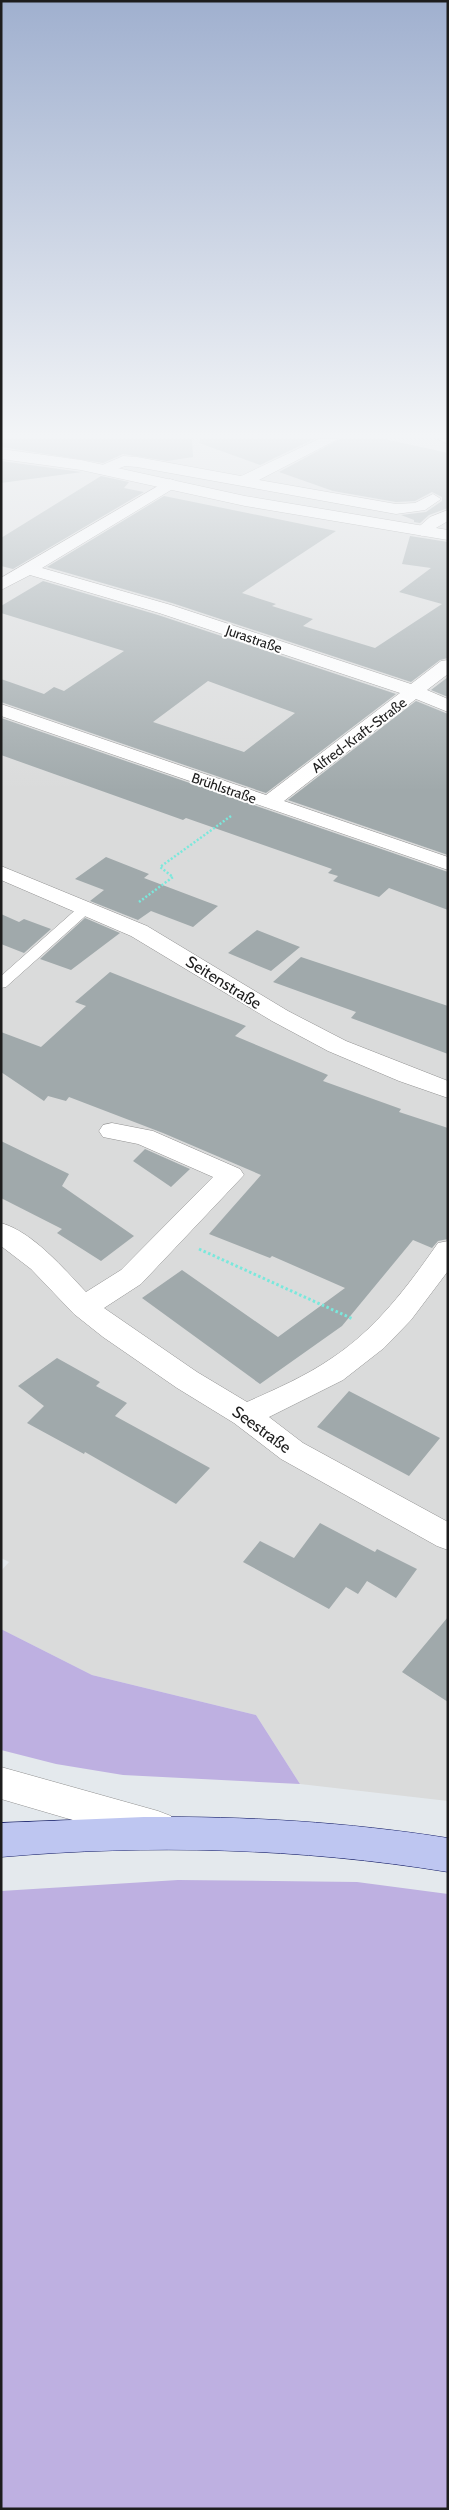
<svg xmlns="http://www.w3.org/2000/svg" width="449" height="2510" font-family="Cabin,sans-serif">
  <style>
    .residential { fill: #dadbdb }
    .grass { fill: #beb0e1 }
    .building { fill: #a0a9ab; fill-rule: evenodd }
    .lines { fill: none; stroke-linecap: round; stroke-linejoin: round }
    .service-casing { stroke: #919191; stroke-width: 1 }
    .minor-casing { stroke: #919191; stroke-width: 1 }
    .tertiary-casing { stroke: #919191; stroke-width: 1 }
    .secondary-casing { stroke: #121b66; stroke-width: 1 }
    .path-far1 { stroke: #7ae8dc; stroke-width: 2.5; stroke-dasharray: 2 2; stroke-linecap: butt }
    .path { stroke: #7ae8dc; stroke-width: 3; stroke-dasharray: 2.5 2.5; stroke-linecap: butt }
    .service { fill: #fff; fill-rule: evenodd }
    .minor { fill: #fff; fill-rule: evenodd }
    .tertiary { fill: #fff; fill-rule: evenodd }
    .secondary { fill: #bec6f1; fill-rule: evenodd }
    .labels { text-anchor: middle; stroke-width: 4; stroke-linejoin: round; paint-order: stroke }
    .far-street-label { font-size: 14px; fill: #1d1d1d; stroke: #fff }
    .street-label { font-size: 16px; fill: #1d1d1d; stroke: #fff }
  </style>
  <rect width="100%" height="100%" fill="#e4e9ed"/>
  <path class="residential" d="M 1,439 L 448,439 L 448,1801 L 300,1784 L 256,1715 L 92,1675 L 1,1629 L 1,1571 L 9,1562 L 1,1558 Z"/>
  <path class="grass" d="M 1,1629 L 92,1675 L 256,1715 L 300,1784 L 123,1775 L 56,1764 L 1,1750 Z
    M 178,1880 L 357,1882 L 448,1894 L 448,2509 L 1,2509 L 1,1891 Z"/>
  <path class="building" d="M 1,439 L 192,439 L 193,457 L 167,461 L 123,454 L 103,463 L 1,447 Z
    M 200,439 L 314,439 L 260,465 L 199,443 Z
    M 340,439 L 385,439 L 448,453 L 448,508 L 429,515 L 420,523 L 414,522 L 414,520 L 401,515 L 426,512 L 442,501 L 442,497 L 432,492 L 415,501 L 396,502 L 333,491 L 279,472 Z
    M 1,461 L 81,472 L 82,472 L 1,483 Z
    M 101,476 L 129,482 L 124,488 L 144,492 L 13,569 L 1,566 L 1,538 Z
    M 164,496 L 336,531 L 242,593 L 276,604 L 272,606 L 313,619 L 303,626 L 375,648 L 442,604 L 399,592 L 431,568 L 402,564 L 410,536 L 448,542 L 448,658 L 440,660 L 411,682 L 172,603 L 47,567 Z
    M 43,581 L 158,615 L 396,694 L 266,793 L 1,702 L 1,679 L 44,694 L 54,687 L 64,691 L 124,651 L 1,613 L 1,606 ZM 208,681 L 295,713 L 244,752 L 153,722 Z
    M 448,677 L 448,697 L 431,690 Z
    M 416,701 L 448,714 L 448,855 L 288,800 Z
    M 1,718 L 448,872 L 448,910 L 389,888 L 379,897 L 333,881 L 338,876 L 328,873 L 332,869 L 186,818 L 183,820 L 1,755 Z
    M 106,857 L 149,874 L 144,878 L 218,906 L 193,927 L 151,911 L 138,920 L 90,901 L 104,890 L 75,879 Z
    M 1,914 L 19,922 L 24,919 L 51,929 L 24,953 L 1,944 Z
    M 85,918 L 120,933 L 71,970 L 40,959 Z
    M 257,930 L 300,947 L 271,971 L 228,953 Z
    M 301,957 L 448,1006 L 448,1054 L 351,1018 L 356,1012 L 273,982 Z
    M 110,972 L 246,1026 L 235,1036 L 328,1075 L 323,1081 L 401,1109 L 399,1112 L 448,1128 L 448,1239 L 438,1241 L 432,1248 L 413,1240 L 342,1326 L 260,1384 L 142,1298 L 182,1270 L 278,1337 L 345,1288 L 272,1256 L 270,1258 L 209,1234 L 261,1175 L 163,1133 L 69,1097 L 66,1101 L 48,1096 L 44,1101 L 1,1072 L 1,1032 L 41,1047 L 86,1006 L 75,1002 Z
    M 1,1141 L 69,1174 L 62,1186 L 134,1236 L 101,1261 L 57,1233 L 62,1229 L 1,1198 Z
    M 145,1149 L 190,1169 L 171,1187 L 133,1161 Z
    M 57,1358 L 100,1382 L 96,1386 L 127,1403 L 115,1416 L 210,1468 L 176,1504 L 85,1452 L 84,1454 L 27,1423 L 44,1406 L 18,1386 Z
    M 349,1391 L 440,1438 L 409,1476 L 317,1427 Z
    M 320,1523 L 375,1552 L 377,1549 L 417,1569 L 396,1598 L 367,1581 L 358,1594 L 346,1587 L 329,1609 L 243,1562 L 260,1541 L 294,1558 Z
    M 448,1617 L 448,1702 L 402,1672 Z"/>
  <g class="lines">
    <defs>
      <path id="service" d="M 86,904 L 91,905 L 93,908 L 91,911 L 6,987 L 1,988 L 1,976 L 81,905 Z"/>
      <path id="minor" d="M 319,439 L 338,439 L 259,480 L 396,504 L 415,503 L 433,494 L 441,499 L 425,510 L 396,514 L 137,467 L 125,466 L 105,474 L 97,469 L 100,466 L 123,456 L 137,457 L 241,476 Z
        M 438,439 L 448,439 L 448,444 Z
        M 170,479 L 176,481 L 178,484 L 176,487 L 42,568 L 171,605 L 411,684 L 441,661 L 448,660 L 448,674 L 427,690 L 448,699 L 448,712 L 416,699 L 284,801 L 448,857 L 448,870 L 1,716 L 1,704 L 266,795 L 400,693 L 159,613 L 30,575 L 1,590 L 1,578 Z
        M 448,510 L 448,521 L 422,536 L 414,531 L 430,517 Z
        M 1,866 L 147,926 L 288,1011 L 346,1041 L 448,1081 L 448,1098 L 399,1081 L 328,1051 L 272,1021 L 131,936 L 1,880 Z
        M 112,1123 L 153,1131 L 240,1169 L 244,1175 L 141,1284 L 104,1308 L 197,1372 L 247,1402 C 276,1389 306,1376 332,1358 C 376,1329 408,1286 438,1243 L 448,1241 L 448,1271 L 411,1320 L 384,1348 L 343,1380 L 269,1417 L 303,1443 L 448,1522 L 448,1550 L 437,1546 L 281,1459 L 234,1423 L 177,1388 L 103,1337 L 74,1314 L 31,1269 L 1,1246 L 1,1223 C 33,1232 64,1269 86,1292 L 121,1270 L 213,1177 L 138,1144 L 103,1137 L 99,1131 L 103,1125 Z"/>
      <path id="tertiary" d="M 1,449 L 81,460 L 245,496 L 448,530 L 448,540 L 245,506 L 81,470 L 1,459 Z
        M 1,1767 L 158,1811 L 171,1816 L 176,1828 L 171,1840 L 158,1845 L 1,1799 Z"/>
      <path id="secondary" d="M 144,1817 C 246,1816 347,1822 448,1838 L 448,1872 C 300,1848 150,1844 1,1857 L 1,1823 Z"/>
    </defs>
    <use href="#service" class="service-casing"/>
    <use href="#minor" class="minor-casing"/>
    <use href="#tertiary" class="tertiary-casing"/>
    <use href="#secondary" class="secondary-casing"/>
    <path class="path-far1" d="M 139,902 L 173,877 L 160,867 L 231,816"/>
    <path class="path" d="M 199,1249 L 353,1319"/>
    <use href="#service" class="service"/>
    <use href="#minor" class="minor"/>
    <use href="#tertiary" class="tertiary"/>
    <use href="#secondary" class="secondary"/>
  </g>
  <linearGradient id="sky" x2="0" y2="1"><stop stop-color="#a0b0cf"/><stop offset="0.55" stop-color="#f3f5f7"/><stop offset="1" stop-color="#f3f5f7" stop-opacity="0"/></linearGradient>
  <rect width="449" height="791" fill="url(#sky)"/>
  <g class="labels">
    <g class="far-street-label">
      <text transform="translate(254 639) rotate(19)" y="5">Jurastraße</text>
      <text transform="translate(359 735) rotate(-37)" y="5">Alfred-Kraft-Straße</text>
      <text transform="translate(224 788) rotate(19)" y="5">Brühlstraße</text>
    </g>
    <g class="street-label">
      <text transform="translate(224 982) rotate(32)" y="6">Seitenstraße</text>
      <text transform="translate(262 1429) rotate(36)" y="6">Seestraße</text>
    </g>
  </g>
  <rect width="449" height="2510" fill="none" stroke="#1d1d1d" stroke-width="5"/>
</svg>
